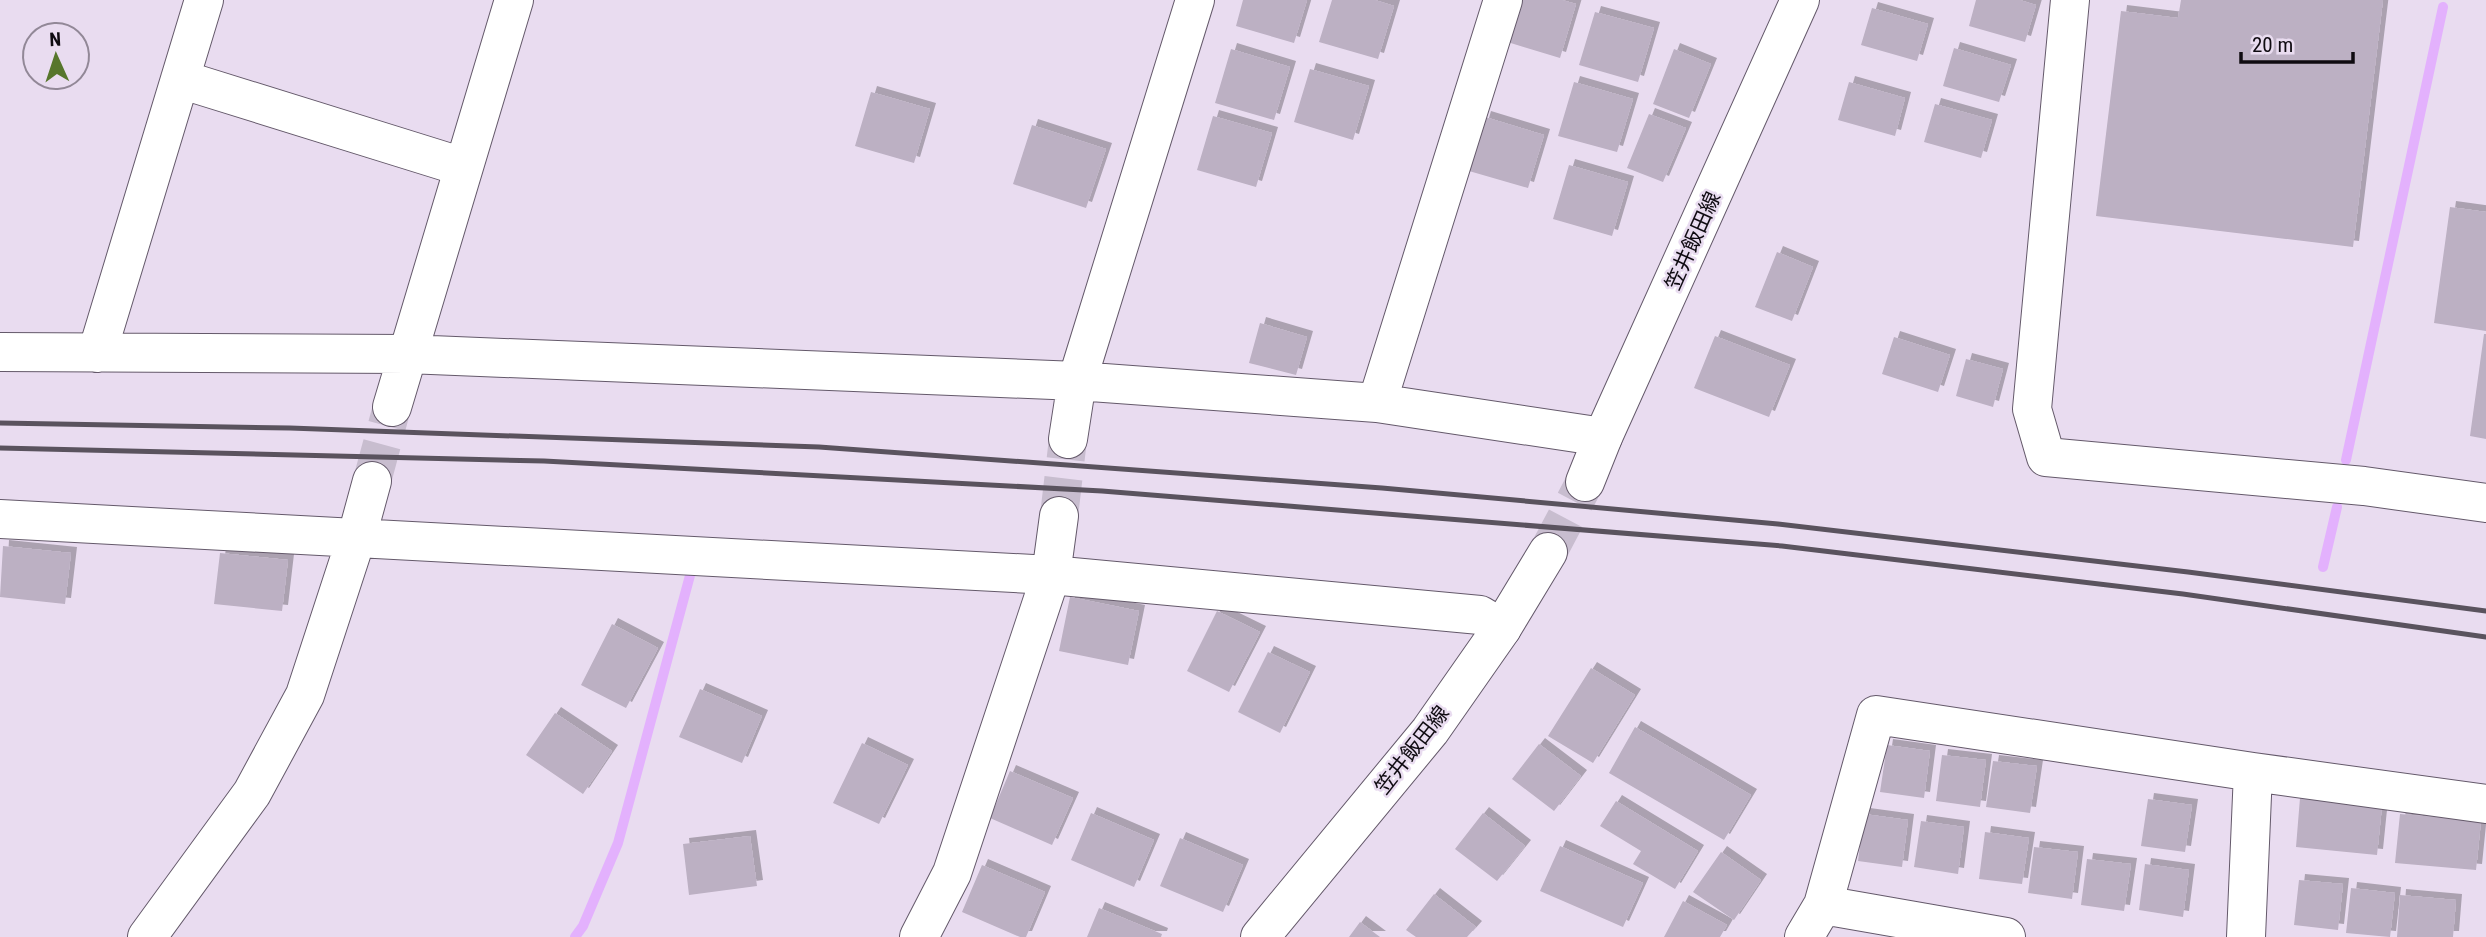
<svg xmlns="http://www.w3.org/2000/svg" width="2486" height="937" font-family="'Roboto Condensed','Noto Sans JP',sans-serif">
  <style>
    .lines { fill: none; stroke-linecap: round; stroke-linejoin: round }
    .stream { stroke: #e3b1fd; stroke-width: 10 }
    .building { fill: #bcb0c3; filter: url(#shadow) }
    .minor-tunnel { stroke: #c8bdcf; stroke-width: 38; stroke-dasharray: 38 19; stroke-linecap: butt }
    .major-tunnel { stroke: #c8bdcf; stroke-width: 38; stroke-dasharray: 38 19; stroke-linecap: butt }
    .minor-casing { stroke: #64596a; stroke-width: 40 }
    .major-casing { stroke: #64596a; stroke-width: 40 }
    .minor { stroke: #fff; stroke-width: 38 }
    .major { stroke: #fff; stroke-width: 38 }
    .rail { stroke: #5a535e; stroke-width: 5 }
    .labels { text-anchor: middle; stroke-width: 5; stroke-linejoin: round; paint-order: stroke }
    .street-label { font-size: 21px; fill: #0f0b11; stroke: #e9dcf0 }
  </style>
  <defs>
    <filter id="shadow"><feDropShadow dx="6" dy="-6" stdDeviation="0" flood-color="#0004"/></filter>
  </defs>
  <rect width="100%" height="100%" fill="#e9dcf0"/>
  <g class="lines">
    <path class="stream" d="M 2346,460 L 2443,7
      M 2323,567 L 2337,507
      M 575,937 L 583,926 L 618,843 L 692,568"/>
  </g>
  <path class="building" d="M 1243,0 L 1307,0 L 1294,43 L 1236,26 Z
    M 1332,0 L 1375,0 L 1394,6 L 1378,59 L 1319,42 Z
    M 1513,0 L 1562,0 L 1576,4 L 1560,58 L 1501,40 Z
    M 1976,0 L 2020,0 L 2036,5 L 2025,42 L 1969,26 Z
    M 2181,0 L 2383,0 L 2353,247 L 2096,216 L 2121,11 L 2178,18 Z
    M 1872,8 L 1928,24 L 1917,61 L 1861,45 Z
    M 1595,12 L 1654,28 L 1638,82 L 1579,65 Z
    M 1954,48 L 2011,65 L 1999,102 L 1943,86 Z
    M 1231,49 L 1290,67 L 1274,120 L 1215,103 Z
    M 1674,49 L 1711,64 L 1689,118 L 1653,104 Z
    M 1310,69 L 1369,86 L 1353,140 L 1294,122 Z
    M 1574,82 L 1633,99 L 1617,152 L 1558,136 Z
    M 1849,82 L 1905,98 L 1895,136 L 1838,120 Z
    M 871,92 L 930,109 L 914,163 L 855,146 Z
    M 1935,104 L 1992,120 L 1981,158 L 1924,142 Z
    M 1649,114 L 1686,128 L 1663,182 L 1627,168 Z
    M 1213,116 L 1272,133 L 1256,187 L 1197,170 Z
    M 1485,117 L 1544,135 L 1528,188 L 1469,171 Z
    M 1032,125 L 1106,149 L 1086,208 L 1013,184 Z
    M 1569,165 L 1628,182 L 1612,236 L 1553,219 Z
    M 2450,207 L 2486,212 L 2486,331 L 2434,323 Z
    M 1777,252 L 1813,267 L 1792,321 L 1755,307 Z
    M 1260,323 L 1307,337 L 1296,375 L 1249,363 Z
    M 2484,334 L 2486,334 L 2486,439 L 2470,436 Z
    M 1715,336 L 1790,365 L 1769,417 L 1694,388 Z
    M 1894,337 L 1950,355 L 1938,392 L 1882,374 Z
    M 1966,359 L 2003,369 L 1993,407 L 1956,396 Z
    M 3,546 L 71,553 L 65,604 L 0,597 Z
    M 220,553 L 288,560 L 282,611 L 214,604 Z
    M 1070,597 L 1139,611 L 1128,665 L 1059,651 Z
    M 1217,611 L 1260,632 L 1229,692 L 1187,671 Z
    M 612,624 L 658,648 L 626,708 L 581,685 Z
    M 1268,652 L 1310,672 L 1280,733 L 1238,712 Z
    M 1591,668 L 1635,695 L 1593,763 L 1548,736 Z
    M 700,689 L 762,716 L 742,763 L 679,737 Z
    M 555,713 L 612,751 L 583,794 L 526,755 Z
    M 1635,727 L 1751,795 L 1724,840 L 1609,773 Z
    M 862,743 L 908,765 L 879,824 L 833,803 Z
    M 1539,744 L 1581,776 L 1554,811 L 1512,779 Z
    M 1887,745 L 1930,751 L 1924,798 L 1880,792 Z
    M 1942,755 L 1986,760 L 1980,807 L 1936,801 Z
    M 1993,761 L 2037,766 L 2030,813 L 1986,807 Z
    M 1010,771 L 1073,798 L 1052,845 L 990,818 Z
    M 2300,798 L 2382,806 L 2377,855 L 2296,847 Z
    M 2148,799 L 2192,805 L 2185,852 L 2141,846 Z
    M 1616,801 L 1698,851 L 1675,889 L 1633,864 L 1641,851 L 1600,826 Z
    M 1091,813 L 1154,840 L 1134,887 L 1071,860 Z
    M 1483,813 L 1525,846 L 1497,881 L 1455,849 Z
    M 1864,814 L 1908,820 L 1902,867 L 1858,861 Z
    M 2400,814 L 2481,821 L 2476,870 L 2395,863 Z
    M 1921,821 L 1964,827 L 1958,874 L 1914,867 Z
    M 1985,832 L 2029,838 L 2022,884 L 1979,879 Z
    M 750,836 L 757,886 L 689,895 L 683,844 Z
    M 1180,838 L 1243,865 L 1223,912 L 1160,886 Z
    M 1560,846 L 1643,883 L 1623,927 L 1540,891 Z
    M 2034,847 L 2078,852 L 2072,899 L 2028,893 Z
    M 1721,852 L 1761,880 L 1734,920 L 1693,892 Z
    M 2087,859 L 2131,864 L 2124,911 L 2081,905 Z
    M 2145,864 L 2189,870 L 2183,917 L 2139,910 Z
    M 982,865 L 1045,892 L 1026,937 L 1020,937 L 962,912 Z
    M 2299,880 L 2343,884 L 2338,930 L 2294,925 Z
    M 2351,888 L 2395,893 L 2390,937 L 2346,933 Z
    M 1434,894 L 1476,927 L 1467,937 L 1416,937 L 1406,930 Z
    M 2400,895 L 2456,900 L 2453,937 L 2397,937 Z
    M 1683,901 L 1727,925 L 1720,937 L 1664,937 Z
    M 1099,908 L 1162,934 L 1161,937 L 1087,937 Z
    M 1360,922 L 1380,937 L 1349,937 Z"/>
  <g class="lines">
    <path class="minor-tunnel" d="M 372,481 L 392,407
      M 1059,516 L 1068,439"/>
    <path class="major-tunnel" d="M 1548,552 L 1585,482"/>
    <defs>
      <path id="minor" d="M 2070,0 L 2032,409 L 2046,457 L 2364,486 L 2486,503
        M 180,79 L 463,167
        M 0,352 L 407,354 L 1077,381 L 1377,403 L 1603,437
        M 97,353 L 204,0
        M 1377,403 L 1503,0
        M 392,407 L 514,0
        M 1068,439 L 1077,381 L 1195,0
        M 1059,516 L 1051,575 L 1480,615 L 1502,628
        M 0,519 L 1051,575 L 952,873 L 919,937
        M 1823,905 L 2006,937
        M 147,937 L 252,793 L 305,695 L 357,536 L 372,481
        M 1804,937 L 1823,905 L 1876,715 L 2253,772 L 2486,804
        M 2246,937 L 2253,772"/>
      <path id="major" d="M 1585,482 L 1603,437 L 1800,0
        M 1260,937 L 1430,731 L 1502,628 L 1548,552"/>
    </defs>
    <use href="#minor" class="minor-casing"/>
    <use href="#major" class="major-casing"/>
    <use href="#minor" class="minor"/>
    <use href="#major" class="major"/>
    <path class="rail" d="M 0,423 L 290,428 L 819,447 L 1382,488 L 1778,524 L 2188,572 L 2486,611
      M 0,448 L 544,461 L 1102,491 L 1782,546 L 2183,594 L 2486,637"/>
  </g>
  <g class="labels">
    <g class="street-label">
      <text transform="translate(1693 241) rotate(-66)" y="7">笠井飯田線</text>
      <text transform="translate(1412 750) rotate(-52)" y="7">笠井飯田線</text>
    </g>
  </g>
  <g transform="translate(56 56) rotate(357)"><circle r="33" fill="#e9dcf0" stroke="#928897" stroke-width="2"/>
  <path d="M0-5L12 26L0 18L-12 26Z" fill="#57762c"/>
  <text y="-10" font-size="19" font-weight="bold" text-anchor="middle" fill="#0f0b11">N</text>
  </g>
  <path d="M2241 52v10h112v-10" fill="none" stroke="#0f0b11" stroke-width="3.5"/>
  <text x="2252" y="52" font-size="21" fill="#0f0b11" stroke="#e9dcf0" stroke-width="5" paint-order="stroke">20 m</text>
</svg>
